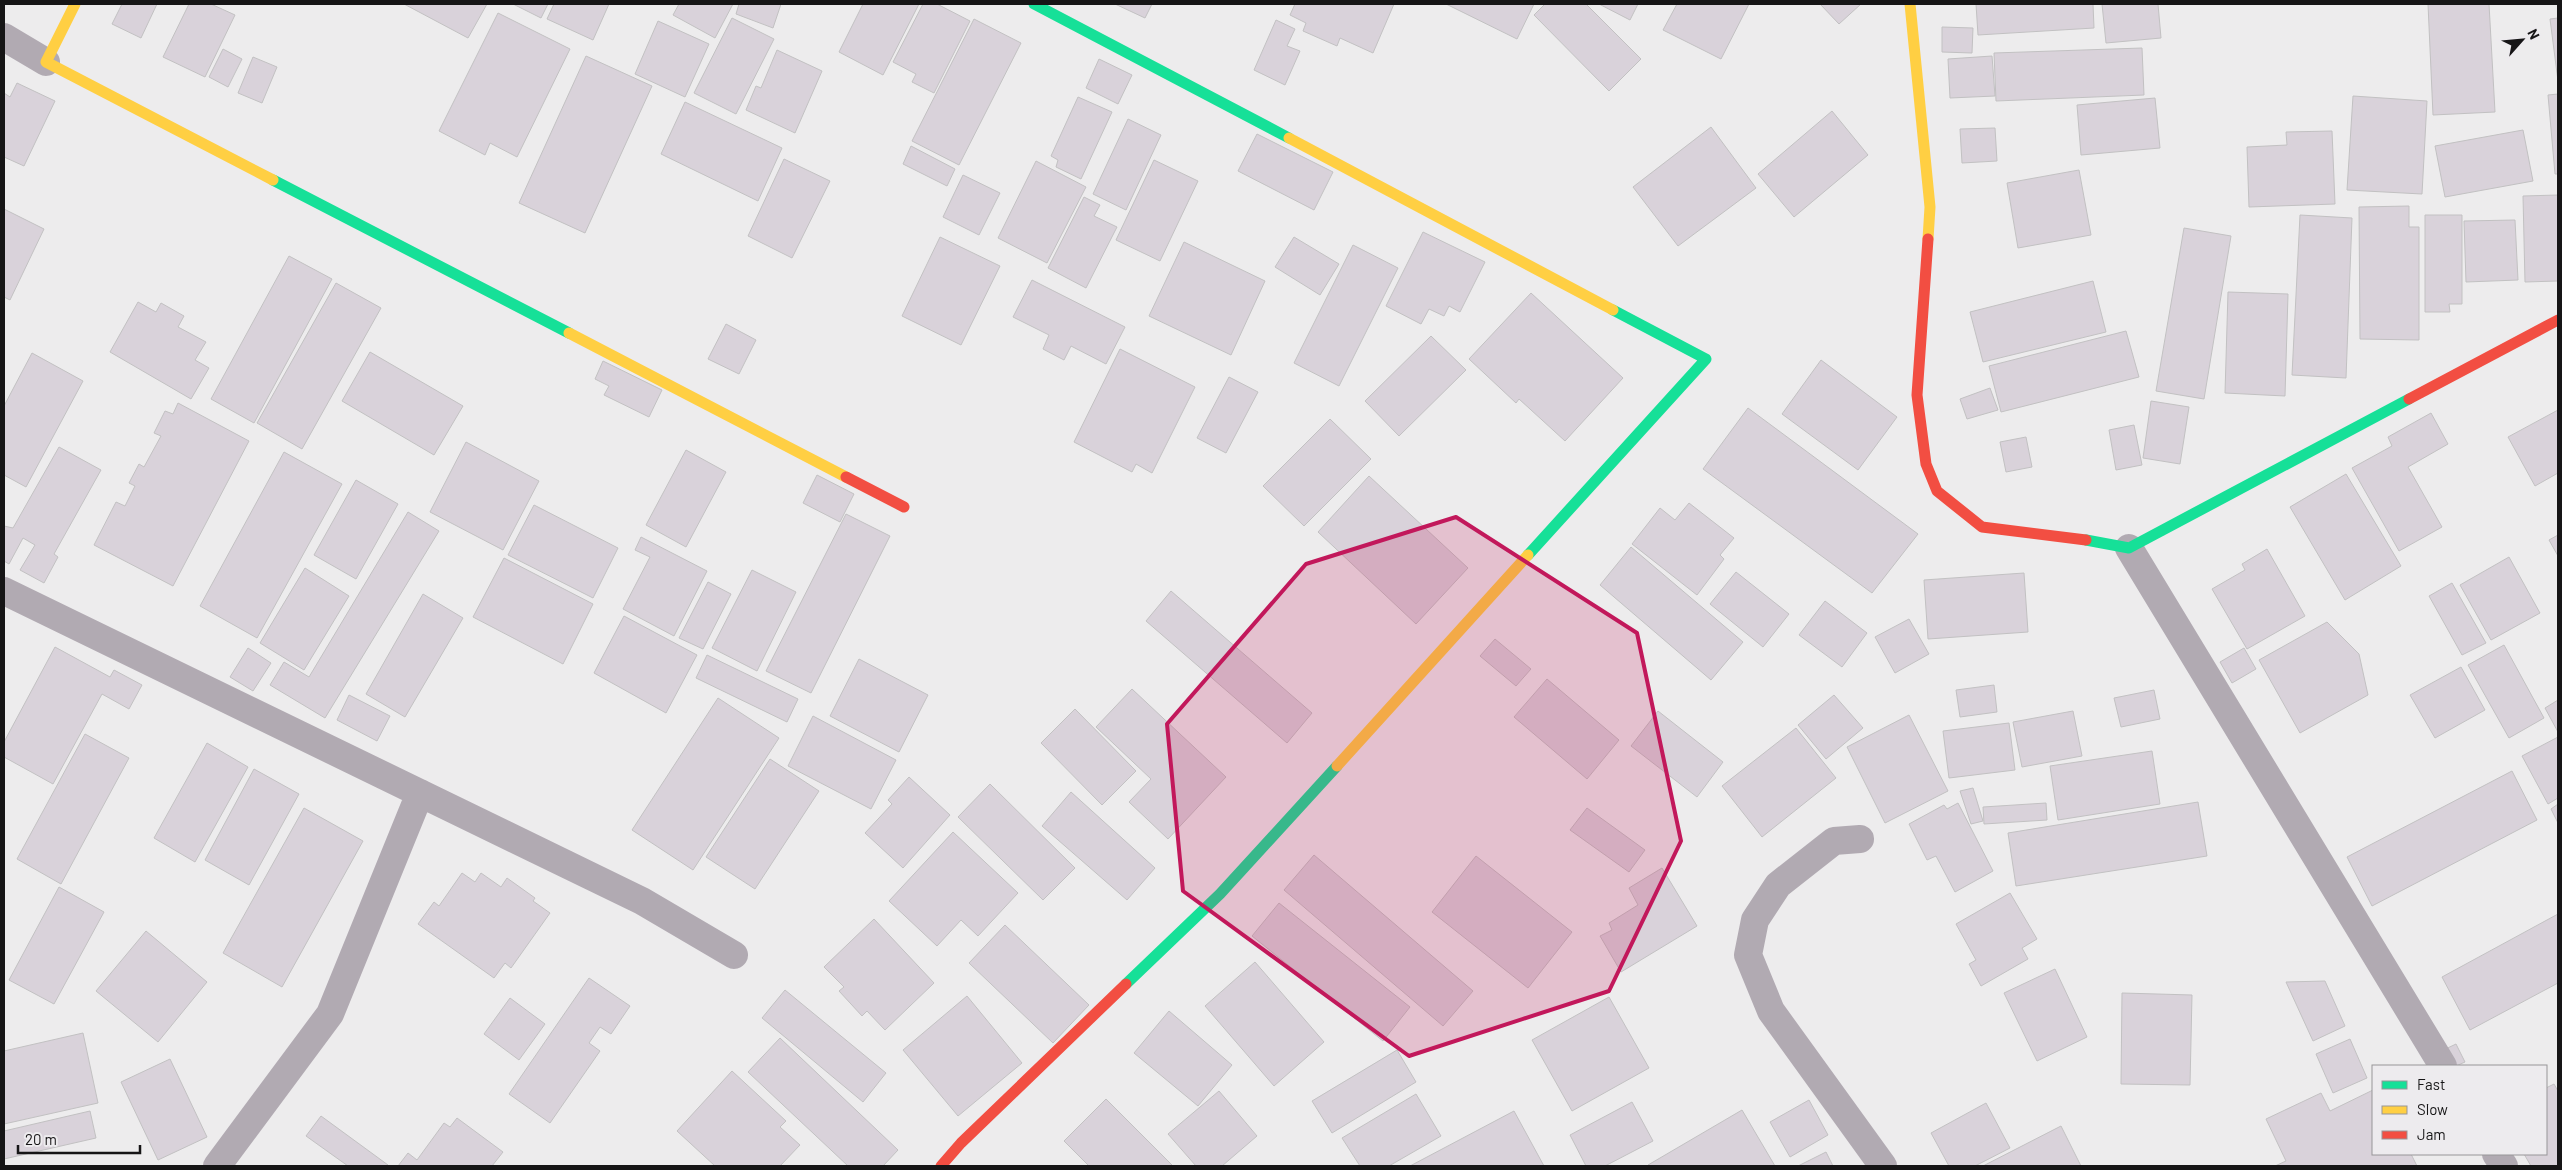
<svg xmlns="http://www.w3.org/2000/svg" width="2562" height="1170" font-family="Barlow,sans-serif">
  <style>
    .building { fill: #d9d2da; stroke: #c2c1c2 }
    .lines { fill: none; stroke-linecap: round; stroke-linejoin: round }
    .street { stroke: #b1aab2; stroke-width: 28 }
    .fast { stroke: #16e098; stroke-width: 11 }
    .slow { stroke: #ffcf43; stroke-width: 11 }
    .jam { stroke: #f24e42; stroke-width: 11 }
    .marked { fill: #c2185b; fill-opacity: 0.2; stroke: #c2185b; stroke-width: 4; stroke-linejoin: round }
  </style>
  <rect width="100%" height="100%" fill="#edeced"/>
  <path class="building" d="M 122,4 L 157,4 L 141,38 L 112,24 Z
    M 189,4 L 211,4 L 235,15 L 205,77 L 163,57 Z
    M 404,4 L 487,4 L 468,38 Z
    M 513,4 L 548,4 L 541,18 Z
    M 554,4 L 609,4 L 593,40 L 547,19 Z
    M 679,4 L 733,4 L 715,38 L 673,15 Z
    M 739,4 L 781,4 L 773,28 L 736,14 Z
    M 863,4 L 919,4 L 883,75 L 839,52 Z
    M 923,4 L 937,4 L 970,21 L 934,93 L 912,82 L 916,74 L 893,62 Z
    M 1115,4 L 1152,4 L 1145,18 Z
    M 1295,4 L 1394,4 L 1373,53 L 1340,38 L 1337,46 L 1303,31 L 1306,23 L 1290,15 Z
    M 1446,4 L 1534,4 L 1517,39 Z
    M 1545,4 L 1586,4 L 1641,59 L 1609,91 L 1534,15 Z
    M 1599,4 L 1638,4 L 1630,20 Z
    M 1677,4 L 1749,4 L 1721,59 L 1663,30 Z
    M 1820,4 L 1861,4 L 1839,24 Z
    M 1976,4 L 2093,4 L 2094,28 L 1978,35 Z
    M 2102,4 L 2158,4 L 2161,38 L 2106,43 Z
    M 2428,4 L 2489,4 L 2495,112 L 2433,115 Z
    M 498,13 L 570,49 L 517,157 L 490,143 L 485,155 L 439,131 Z
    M 732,18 L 774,39 L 736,114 L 694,93 Z
    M 2558,18 L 2558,81 L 2550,19 Z
    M 974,19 L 1021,43 L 959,165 L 912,141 Z
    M 1276,20 L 1295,29 L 1287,46 L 1300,51 L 1285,85 L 1254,70 Z
    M 658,21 L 709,44 L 685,97 L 635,74 Z
    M 1942,27 L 1973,28 L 1972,53 L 1942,52 Z
    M 2142,48 L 2144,95 L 1996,101 L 1994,53 Z
    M 223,49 L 242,59 L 228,87 L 209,77 Z
    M 777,50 L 822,71 L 795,133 L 746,110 L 756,86 L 761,88 Z
    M 586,56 L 652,86 L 585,233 L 519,203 Z
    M 1992,56 L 1995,96 L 1950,98 L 1948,59 Z
    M 253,57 L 277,67 L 262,103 L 238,93 Z
    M 1099,59 L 1132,75 L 1118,104 L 1086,88 Z
    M 17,83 L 55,101 L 24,166 L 4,157 L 4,93 L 10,97 Z
    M 2558,94 L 2558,174 L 2555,174 L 2548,95 Z
    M 2353,96 L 2427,101 L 2422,194 L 2347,190 Z
    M 1078,97 L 1112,112 L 1081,179 L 1056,167 L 1058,160 L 1051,156 Z
    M 2155,98 L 2160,148 L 2081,155 L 2077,105 Z
    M 685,102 L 782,148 L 758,201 L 661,154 Z
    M 1832,111 L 1868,155 L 1794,217 L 1758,174 Z
    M 1128,119 L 1161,135 L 1126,210 L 1093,194 Z
    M 1711,127 L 1756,188 L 1678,246 L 1633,187 Z
    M 1995,128 L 1997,161 L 1962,163 L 1960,129 Z
    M 2523,130 L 2533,181 L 2445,197 L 2435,146 Z
    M 2332,131 L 2335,204 L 2249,207 L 2247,147 L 2287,145 L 2286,132 Z
    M 1257,134 L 1333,172 L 1314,210 L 1238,171 Z
    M 911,146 L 955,169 L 947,186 L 903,164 Z
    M 784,159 L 830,181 L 792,258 L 748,236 Z
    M 1154,160 L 1198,181 L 1160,261 L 1116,240 Z
    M 1036,161 L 1086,187 L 1047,263 L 998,238 Z
    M 2079,170 L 2091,235 L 2018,248 L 2007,183 Z
    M 963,175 L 1000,193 L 979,235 L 943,217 Z
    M 2558,195 L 2558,281 L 2525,282 L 2523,196 Z
    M 1084,197 L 1100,205 L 1094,216 L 1117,227 L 1086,288 L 1048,268 Z
    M 2409,206 L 2409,227 L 2419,227 L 2419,340 L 2360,339 L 2359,207 Z
    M 4,209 L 44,229 L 10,300 L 4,297 Z
    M 2300,215 L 2352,218 L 2346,378 L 2292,375 Z
    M 2425,215 L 2462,215 L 2462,304 L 2449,304 L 2450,312 L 2425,312 Z
    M 2515,220 L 2518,280 L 2466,282 L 2464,221 Z
    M 2184,228 L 2231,236 L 2204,399 L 2156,391 Z
    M 1423,232 L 1485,262 L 1460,312 L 1449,306 L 1444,316 L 1429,309 L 1421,324 L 1386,306 Z
    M 940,237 L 1000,266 L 961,345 L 902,316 Z
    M 1294,237 L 1339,264 L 1320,295 L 1275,267 Z
    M 1184,242 L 1265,281 L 1231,355 L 1149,316 Z
    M 1353,245 L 1398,268 L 1339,386 L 1294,363 Z
    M 289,256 L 332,279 L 254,423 L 211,399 Z
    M 1032,280 L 1125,327 L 1106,364 L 1071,346 L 1064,360 L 1043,349 L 1049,335 L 1013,317 Z
    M 2093,281 L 2106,332 L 1983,362 L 1970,312 Z
    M 336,283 L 381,308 L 302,449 L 257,423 Z
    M 2228,292 L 2288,294 L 2285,396 L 2225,393 Z
    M 1531,293 L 1623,378 L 1565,441 L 1519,399 L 1516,403 L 1469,359 Z
    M 138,302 L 156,312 L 161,303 L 184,316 L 178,327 L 206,342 L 195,360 L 209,368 L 191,399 L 110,352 Z
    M 726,324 L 756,340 L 739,374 L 708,359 Z
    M 2126,331 L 2139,377 L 2001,412 L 1989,366 Z
    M 1431,336 L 1466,370 L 1399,436 L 1365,401 Z
    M 1120,349 L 1195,387 L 1152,473 L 1136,464 L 1132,472 L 1074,442 Z
    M 370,352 L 463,406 L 434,455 L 342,401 Z
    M 32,353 L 83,381 L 26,487 L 4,475 L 4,406 Z
    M 1821,360 L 1897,417 L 1858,470 L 1782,414 Z
    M 603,361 L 662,390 L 649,417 L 604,395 L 609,386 L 595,379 Z
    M 1229,377 L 1258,392 L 1226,453 L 1197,438 Z
    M 1990,388 L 1998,410 L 1967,419 L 1960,399 Z
    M 2151,401 L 2189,407 L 2180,464 L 2143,458 Z
    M 178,403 L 249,441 L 173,586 L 94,545 L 116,502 L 125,506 L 135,486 L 129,483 L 139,464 L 144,467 L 161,436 L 154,433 L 165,411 L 173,414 Z
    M 1748,408 L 1918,534 L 1872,593 L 1703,469 Z
    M 2558,410 L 2558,473 L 2535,486 L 2508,437 Z
    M 2431,413 L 2448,444 L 2408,467 L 2442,527 L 2399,551 L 2352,468 L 2392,446 L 2388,437 Z
    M 1330,419 L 1371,459 L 1304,526 L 1263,486 Z
    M 2134,425 L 2142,465 L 2116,470 L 2109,430 Z
    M 2026,437 L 2032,467 L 2006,472 L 2000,442 Z
    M 466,442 L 539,481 L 503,550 L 430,512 Z
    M 59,447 L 101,470 L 54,554 L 58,557 L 44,583 L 20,570 L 35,545 L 23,538 L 9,564 L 4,561 L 4,526 L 13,528 Z
    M 686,450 L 726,472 L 686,547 L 646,525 Z
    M 284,452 L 342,484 L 257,638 L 200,606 Z
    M 2346,474 L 2401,566 L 2345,600 L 2290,507 Z
    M 817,475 L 854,494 L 840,522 L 803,503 Z
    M 1369,476 L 1468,568 L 1416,624 L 1318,532 Z
    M 356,480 L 398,504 L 356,579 L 314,555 Z
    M 1689,503 L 1734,538 L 1720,555 L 1724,559 L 1697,595 L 1632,544 L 1660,508 L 1675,520 Z
    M 534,505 L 618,548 L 593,598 L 508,555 Z
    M 408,512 L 439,531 L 325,718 L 270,685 L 284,662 L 309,677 Z
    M 846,514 L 890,536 L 811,693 L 766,671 Z
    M 2558,535 L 2558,556 L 2549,540 Z
    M 641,537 L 707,571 L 674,636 L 623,609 L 650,557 L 635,550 Z
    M 1631,547 L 1743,642 L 1711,680 L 1600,585 Z
    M 2267,549 L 2305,616 L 2247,649 L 2212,589 L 2245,570 L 2242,564 Z
    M 2509,557 L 2540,613 L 2491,640 L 2460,585 Z
    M 504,558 L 593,604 L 563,664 L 473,617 Z
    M 305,568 L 349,596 L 304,670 L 260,643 Z
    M 752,570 L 796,592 L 757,671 L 712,648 Z
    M 1736,572 L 1789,614 L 1763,647 L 1710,604 Z
    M 2024,573 L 2028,632 L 1928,639 L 1924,580 Z
    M 708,582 L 731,594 L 703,649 L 679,638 Z
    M 2452,583 L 2486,643 L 2462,655 L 2429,596 Z
    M 1171,591 L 1312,713 L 1287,743 L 1146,621 Z
    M 423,594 L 463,618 L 405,717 L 366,694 Z
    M 1825,601 L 1867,633 L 1842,667 L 1799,635 Z
    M 624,616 L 697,655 L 666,713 L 594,673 Z
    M 1909,619 L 1929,654 L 1895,673 L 1875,637 Z
    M 2327,622 L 2359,654 L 2368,695 L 2300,733 L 2259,660 Z
    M 1495,639 L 1531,669 L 1516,686 L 1480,656 Z
    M 2504,645 L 2544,718 L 2509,738 L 2468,665 Z
    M 55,647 L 110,677 L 114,670 L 142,685 L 129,709 L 102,694 L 53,784 L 4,757 L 4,742 Z
    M 248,648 L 271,663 L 253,691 L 230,677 Z
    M 2244,648 L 2256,669 L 2232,683 L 2220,662 Z
    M 707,655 L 798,699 L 787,722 L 696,678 Z
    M 859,659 L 928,695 L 899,752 L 830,716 Z
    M 2461,667 L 2485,710 L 2435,738 L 2410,695 Z
    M 1547,679 L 1619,740 L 1587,779 L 1514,717 Z
    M 1994,685 L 1997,712 L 1960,717 L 1956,690 Z
    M 1132,689 L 1226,777 L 1168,839 L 1129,802 L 1151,779 L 1096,727 Z
    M 2154,690 L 2160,719 L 2121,727 L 2114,698 Z
    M 349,695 L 390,716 L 377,741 L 337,720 Z
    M 1834,695 L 1863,728 L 1826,759 L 1798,725 Z
    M 718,698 L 779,738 L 693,870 L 632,830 Z
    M 2558,700 L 2558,732 L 2545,708 Z
    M 1075,709 L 1136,771 L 1102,805 L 1041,743 Z
    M 1658,711 L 1723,762 L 1697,797 L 1631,746 Z
    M 2073,711 L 2082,756 L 2022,767 L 2013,722 Z
    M 1909,715 L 1948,791 L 1885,823 L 1847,747 Z
    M 813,716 L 896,760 L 871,809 L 788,766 Z
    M 2009,723 L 2015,770 L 1949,778 L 1943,731 Z
    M 1796,728 L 1836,778 L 1762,837 L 1722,786 Z
    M 85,734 L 129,758 L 61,884 L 17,859 Z
    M 2558,737 L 2558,798 L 2548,804 L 2522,756 Z
    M 207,743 L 248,767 L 195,862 L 154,838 Z
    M 2152,751 L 2160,804 L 2058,820 L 2050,766 Z
    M 770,759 L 819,791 L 755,889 L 706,857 Z
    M 254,769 L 299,794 L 249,885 L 205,860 Z
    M 2512,771 L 2537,820 L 2372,906 L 2347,857 Z
    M 909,777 L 950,815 L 903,868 L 865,833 L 892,804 L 888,800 Z
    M 990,784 L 1075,868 L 1043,900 L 958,817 Z
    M 1973,788 L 1983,821 L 1971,824 L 1960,791 Z
    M 1071,792 L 1155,868 L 1127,900 L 1042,826 Z
    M 2198,802 L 2207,856 L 2016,886 L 2008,833 Z
    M 1958,803 L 1993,871 L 1955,892 L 1936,856 L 1927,860 L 1909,824 L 1944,805 L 1947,809 Z
    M 2046,803 L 2047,820 L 1984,824 L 1983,807 Z
    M 2558,804 L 2558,823 L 2551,809 Z
    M 304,808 L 363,841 L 282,987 L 223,953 Z
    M 1587,808 L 1645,850 L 1629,872 L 1570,830 Z
    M 953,832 L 1018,893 L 978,936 L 961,920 L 937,946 L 889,901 Z
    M 1314,855 L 1473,991 L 1443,1026 L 1284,890 Z
    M 1476,856 L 1572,932 L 1528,988 L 1432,912 Z
    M 1662,868 L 1697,926 L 1621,972 L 1600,936 L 1612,930 L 1609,923 L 1638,905 L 1629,888 Z
    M 462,873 L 475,882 L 481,873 L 501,887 L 507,878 L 535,898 L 533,901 L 550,913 L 511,968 L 505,963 L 494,978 L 418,924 L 434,902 L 439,906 Z
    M 59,887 L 104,912 L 54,1004 L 9,980 Z
    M 2010,893 L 2037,939 L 2022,948 L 2028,959 L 1981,986 L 1969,964 L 1976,960 L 1956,924 Z
    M 1279,903 L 1410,1007 L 1383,1041 L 1252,936 Z
    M 2558,914 L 2558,983 L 2470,1030 L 2442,977 Z
    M 874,919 L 934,983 L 885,1030 L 867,1011 L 862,1016 L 839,991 L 844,987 L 824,967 Z
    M 1005,925 L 1089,1005 L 1053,1043 L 969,963 Z
    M 146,931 L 207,982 L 158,1042 L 96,991 Z
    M 1255,962 L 1324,1042 L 1274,1086 L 1205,1006 Z
    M 2055,969 L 2087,1037 L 2037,1061 L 2004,993 Z
    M 589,978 L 630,1006 L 611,1034 L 600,1027 L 589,1043 L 600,1051 L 550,1123 L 509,1094 Z
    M 2325,981 L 2345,1026 L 2313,1041 L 2286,982 Z
    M 785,990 L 886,1073 L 863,1102 L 762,1018 Z
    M 2122,993 L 2192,995 L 2190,1085 L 2121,1084 Z
    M 967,996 L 1022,1063 L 958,1116 L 903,1050 Z
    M 1609,997 L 1649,1068 L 1572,1111 L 1532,1040 Z
    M 510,998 L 545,1024 L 519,1060 L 484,1034 Z
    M 1169,1011 L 1232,1065 L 1198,1106 L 1134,1053 Z
    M 83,1033 L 98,1103 L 4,1124 L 4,1051 Z
    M 780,1038 L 898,1150 L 883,1166 L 848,1166 L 748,1072 Z
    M 2350,1039 L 2367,1078 L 2333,1093 L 2316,1054 Z
    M 2456,1044 L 2465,1062 L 2456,1066 L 2435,1054 Z
    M 1397,1050 L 1416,1082 L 1332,1133 L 1312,1101 Z
    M 170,1059 L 207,1137 L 158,1160 L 121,1082 Z
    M 732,1071 L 786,1121 L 780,1127 L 800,1145 L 780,1166 L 715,1166 L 677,1131 Z
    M 2554,1084 L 2558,1091 L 2558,1166 L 2531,1166 L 2524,1154 L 2546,1154 L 2546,1088 Z
    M 2373,1090 L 2373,1154 L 2411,1154 L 2417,1166 L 2275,1166 L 2286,1161 L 2266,1119 L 2321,1093 L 2330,1111 Z
    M 1219,1091 L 1257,1136 L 1222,1166 L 1196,1166 L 1168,1134 Z
    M 1416,1094 L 1441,1136 L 1389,1166 L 1360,1166 L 1342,1138 Z
    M 1106,1099 L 1173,1166 L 1089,1166 L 1064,1141 Z
    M 1809,1100 L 1828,1135 L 1790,1157 L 1770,1122 Z
    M 1632,1102 L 1653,1141 L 1605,1166 L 1586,1166 L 1570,1135 Z
    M 1986,1103 L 2010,1148 L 1975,1166 L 1949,1166 L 1931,1133 Z
    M 1742,1110 L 1775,1166 L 1649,1166 L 1648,1165 Z
    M 90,1111 L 96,1138 L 4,1159 L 4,1131 Z
    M 1514,1111 L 1544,1166 L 1410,1166 Z
    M 321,1116 L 388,1165 L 387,1166 L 348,1166 L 306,1136 Z
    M 457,1118 L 503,1152 L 492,1166 L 398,1166 L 408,1153 L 417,1160 L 444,1123 L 450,1127 Z
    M 2061,1126 L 2081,1166 L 1983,1166 Z
    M 1826,1152 L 1833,1166 L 1798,1166 Z"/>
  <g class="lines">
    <path class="street" d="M 4,37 L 46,62
      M 2129,548 L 2443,1066
      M 4,591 L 642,901 L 734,955
      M 1860,839 L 1834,841 L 1778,885 L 1755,920 L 1748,955 L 1771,1011 L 1883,1166
      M 2496,1154 L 2504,1166
      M 217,1166 L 330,1014 L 420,793"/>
    <path class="fast" d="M 1034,4 L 1289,138
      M 273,180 L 569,333
      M 2086,540 L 2129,548 L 2409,399
      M 1528,555 L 1706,359 L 1613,310
      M 1126,984 L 1220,894 L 1337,766"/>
    <path class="slow" d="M 75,4 L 46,62 L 273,180
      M 1910,4 L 1930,207 L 1928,239
      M 1289,138 L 1613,310
      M 569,333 L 846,477
      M 1337,766 L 1528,555"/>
    <path class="jam" d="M 1928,239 L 1917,395 L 1926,464 L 1937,491 L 1982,527 L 2086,540
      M 2409,399 L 2558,320
      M 846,477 L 904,507
      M 941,1166 L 961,1143 L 1126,984"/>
  </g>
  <path class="marked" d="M 1456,517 L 1637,633 L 1681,841 L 1609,991 L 1409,1056 L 1183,891 L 1167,724 L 1306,564 Z"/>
  <rect width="2562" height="1170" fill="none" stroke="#161516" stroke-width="10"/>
  <rect x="2372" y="1065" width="175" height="90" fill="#edebee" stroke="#979598"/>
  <rect x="2382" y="1081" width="25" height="8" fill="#16e098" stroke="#979598"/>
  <text x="2417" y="1090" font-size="15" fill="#161516">Fast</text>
  <rect x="2382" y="1106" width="25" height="8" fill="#ffcf43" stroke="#979598"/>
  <text x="2417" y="1115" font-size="15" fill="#161516">Slow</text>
  <rect x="2382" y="1131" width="25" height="8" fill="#f24e42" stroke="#979598"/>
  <text x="2417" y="1140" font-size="15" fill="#161516">Jam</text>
  <g transform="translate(2522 40) rotate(63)" stroke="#edebee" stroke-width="4" paint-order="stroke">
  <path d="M0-4L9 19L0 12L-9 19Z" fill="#161516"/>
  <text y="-8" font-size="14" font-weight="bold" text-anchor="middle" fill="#161516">N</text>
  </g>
  <path d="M18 1145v8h122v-8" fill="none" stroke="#161516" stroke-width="2.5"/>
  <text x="25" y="1145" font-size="15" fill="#161516" stroke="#edebee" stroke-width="4" paint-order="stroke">20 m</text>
</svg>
